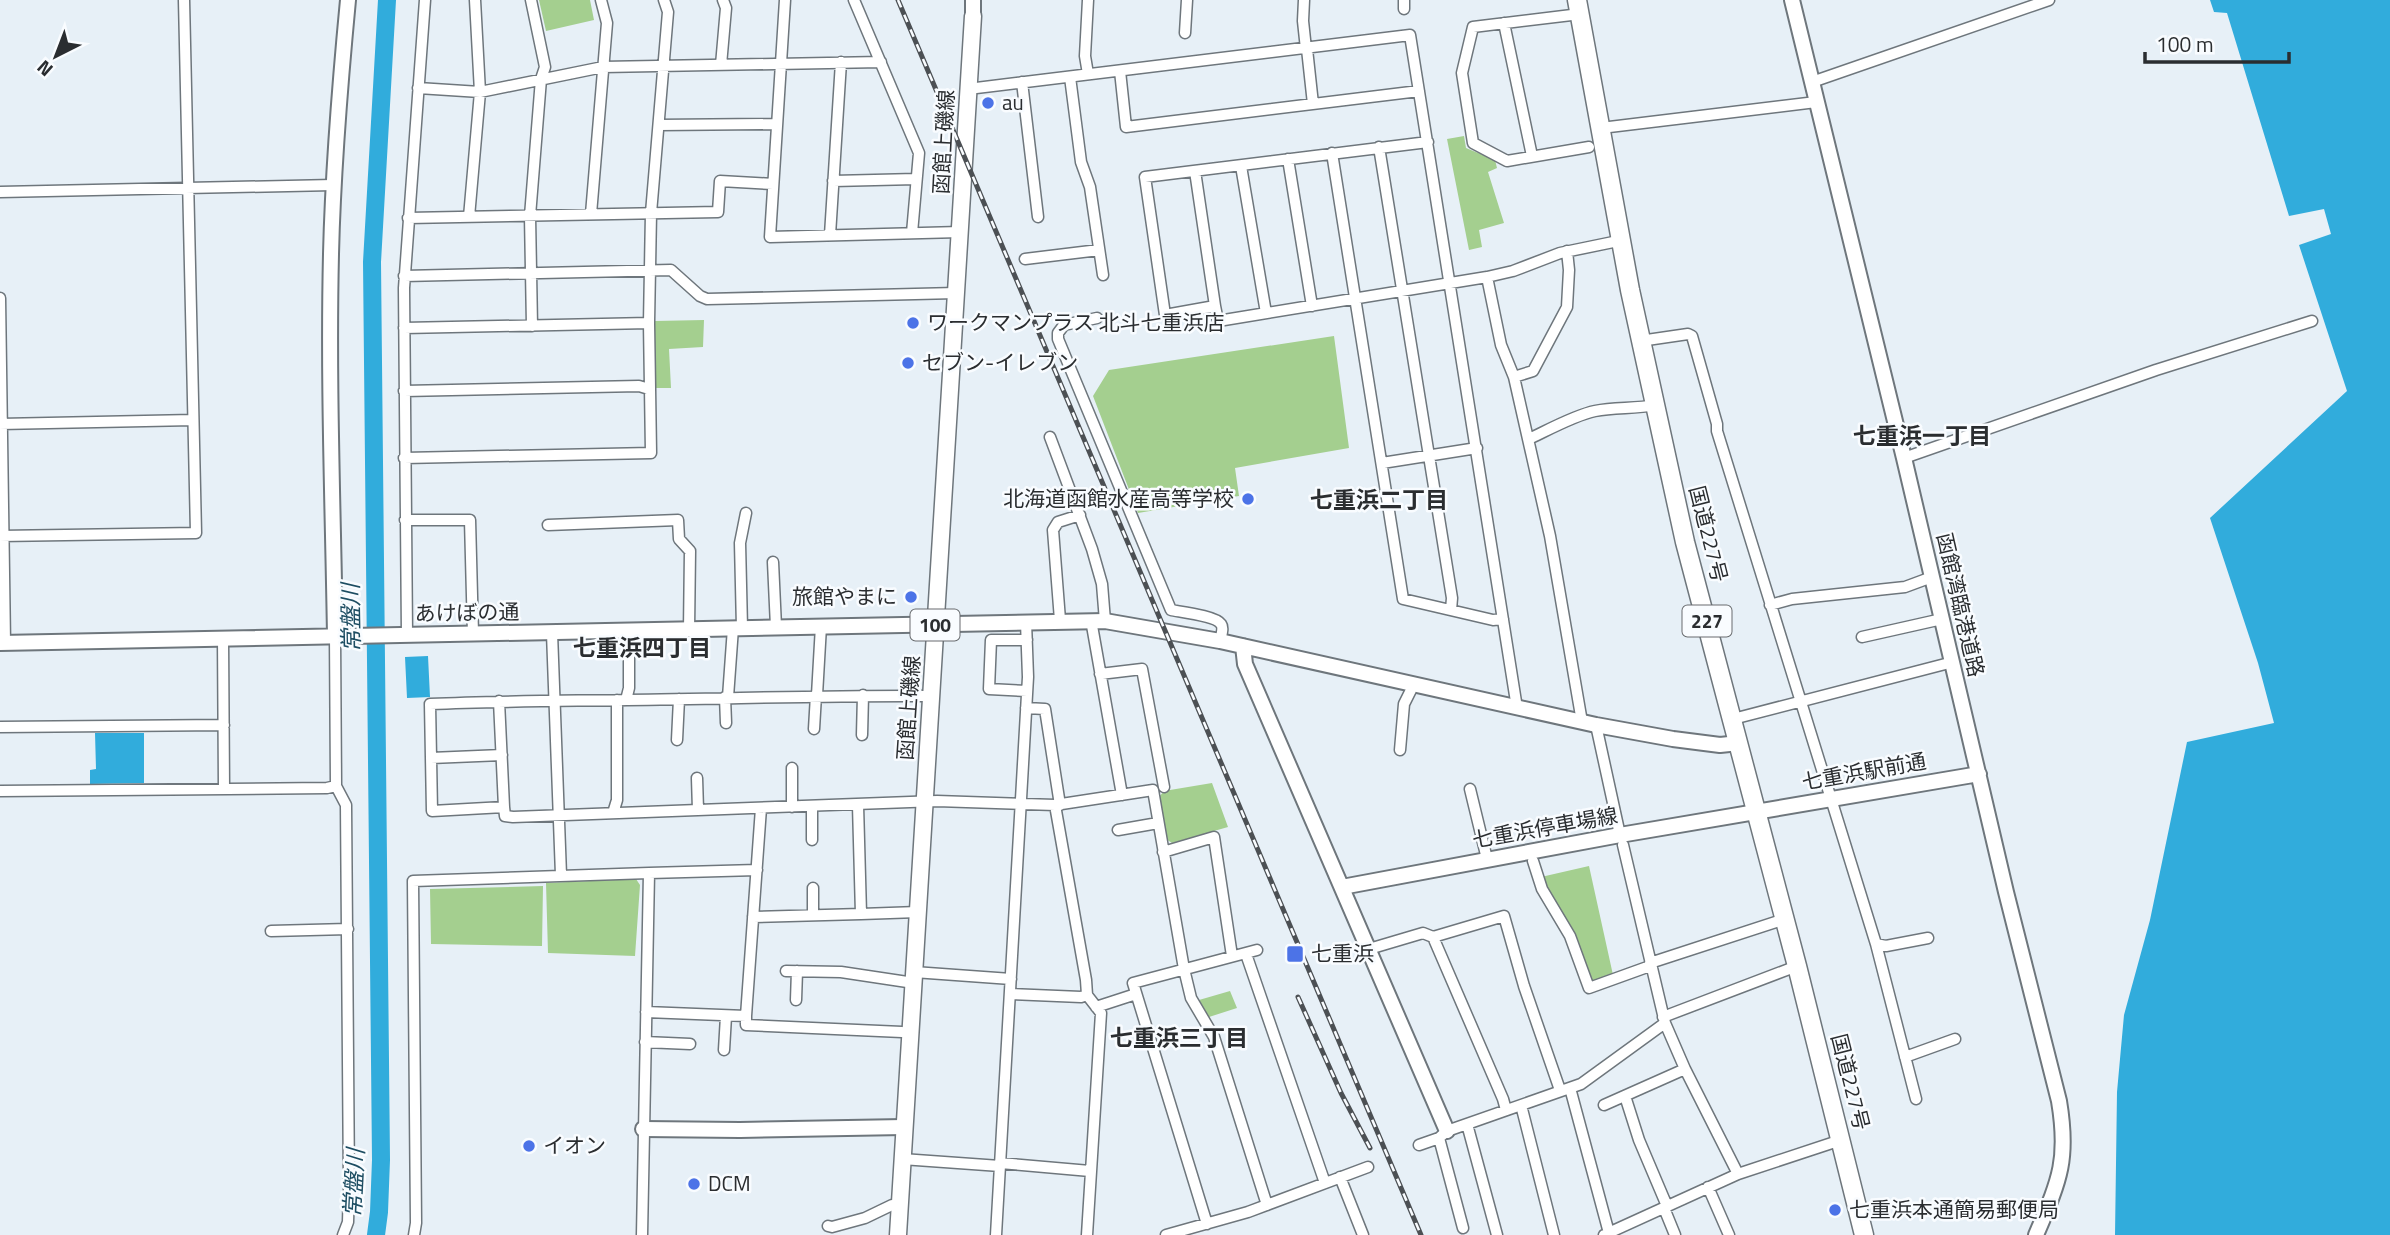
<svg xmlns="http://www.w3.org/2000/svg" width="2390" height="1235" font-family="'Titillium Web','Noto Sans JP',sans-serif">
  <style>
    .green { fill: #a4cf8f }
    .water { fill: #31acdc }
    .lines { fill: none; stroke-linecap: round; stroke-linejoin: round }
    .river { stroke: #31acdc; stroke-width: 18 }
    .street-casing { stroke: #6e767c; stroke-width: 13 }
    .secondary-casing { stroke: #6e767c; stroke-width: 18 }
    .primary-casing { stroke: #6e767c; stroke-width: 19 }
    .highway-casing { stroke: #6e767c; stroke-width: 21 }
    .street { stroke: #fff; stroke-width: 10 }
    .secondary { stroke: #fff; stroke-width: 14 }
    .primary { stroke: #fff; stroke-width: 16 }
    .highway { stroke: #fff; stroke-width: 18 }
    .rail-casing { stroke: #4c5054; stroke-width: 5 }
    .rail { stroke: #f9fcff; stroke-width: 2.5; stroke-dasharray: 8; stroke-linecap: butt }
    .poi-dot { fill: #4c73e7; stroke: #f9fcff; stroke-width: 2.5 }
    .labels { text-anchor: middle; stroke-width: 5; stroke-linejoin: round; paint-order: stroke }
    .shield { fill: #f9fcff; stroke: #686b6e; stroke-width: 2 }
    .shield-label { font-size: 19px; font-weight: bold; fill: #2a2d30 }
    .poi-label { font-size: 21px; fill: #2a2d30; stroke: #f9fcff; text-anchor: start }
    .street-label { font-size: 21px; fill: #2a2d30; stroke: #f9fcff }
    .neighbourhood-label { font-size: 23px; font-weight: bold; fill: #2a2d30; stroke: #f9fcff }
    .water-label { font-size: 23px; font-style: italic; fill: #1d4d62; stroke: #f9fcff }
  </style>
  <rect width="100%" height="100%" fill="#e7f0f7"/>
  <path class="green" d="M 539,0 L 590,0 L 594,20 L 546,31 Z
    M 1464,136 L 1466,148 L 1495,160 L 1497,168 L 1488,172 L 1504,223 L 1479,230 L 1482,247 L 1469,250 L 1447,139 Z
    M 704,320 L 703,347 L 669,349 L 671,388 L 655,388 L 655,321 Z
    M 1334,336 L 1349,448 L 1235,468 L 1239,496 L 1138,513 L 1093,396 L 1109,370 Z
    M 1212,783 L 1228,827 L 1172,843 L 1166,839 L 1159,797 L 1164,791 Z
    M 1589,866 L 1613,975 L 1591,983 L 1541,877 Z
    M 636,879 L 640,885 L 635,956 L 548,953 L 546,883 Z
    M 543,886 L 542,946 L 431,944 L 430,889 Z
    M 1230,991 L 1237,1008 L 1209,1017 L 1199,1000 Z"/>
  <path class="water" d="M 2210,0 L 2390,0 L 2390,1235 L 2115,1235 L 2117,1092 L 2124,1015 L 2150,920 L 2187,742 L 2274,723 L 2258,663 L 2210,518 L 2347,391 L 2299,245 L 2331,234 L 2324,209 L 2289,216 L 2227,13 L 2214,12 Z
    M 428,656 L 430,697 L 407,698 L 405,657 Z
    M 95,733 L 144,733 L 144,783 L 90,784 L 90,770 L 96,769 Z"/>
  <g class="lines">
    <path class="river" d="M 376,1235 L 379,1212 L 381,1160 L 372,262 L 387,0"/>
    <defs>
      <path id="street" d="M 531,0 L 545,67 L 541,79 L 530,216 L 532,326
        M 785,0 L 770,237 L 960,232
        M 854,0 L 919,153 L 912,233
        M 1304,0 L 1303,21 L 1306,49
        M 1404,9 L 1404,0
        M 1580,14 L 1473,27 L 1462,73 L 1473,143 L 1507,161 L 1589,147
        M 1504,23 L 1532,156
        M 1185,33 L 1187,0
        M 1307,49 L 1313,104
        M 721,65 L 726,8 L 723,0
        M 1120,71 L 1126,127 L 1419,91
        M 1088,74 L 1085,56 L 1088,0
        M 1070,77 L 1081,162 L 1090,187 L 1103,275
        M 1022,82 L 1038,217
        M 1812,82 L 2049,0
        M 418,88 L 480,92 L 603,67 L 881,62
        M 968,89 L 1410,35 L 1517,708
        M 659,125 L 777,124
        M 1601,128 L 1816,102
        M 1428,142 L 1145,177 L 1165,315 L 1215,306 L 1218,321 L 1487,277 L 1513,271 L 1560,253 L 1623,240
        M 1379,147 L 1452,598 L 1451,610
        M 1332,153 L 1403,599 L 1493,620 L 1503,619
        M 1288,159 L 1312,306
        M 1241,166 L 1266,313
        M 1195,171 L 1215,306
        M 833,181 L 916,179
        M 0,192 L 333,185
        M 591,214 L 607,23 L 601,0
        M 469,217 L 480,92 L 475,0
        M 408,218 L 718,212 L 720,181 L 773,184
        M 830,235 L 841,62
        M 1567,251 L 1569,270 L 1567,307 L 1533,371 L 1514,377 L 1550,536 L 1582,722
        M 1025,259 L 1099,250
        M 404,276 L 671,270 L 700,296 L 707,299 L 956,293
        M 1487,277 L 1501,345 L 1514,377
        M 0,298 L 5,643
        M 1097,318 L 1064,325 L 1058,333 L 1058,339 L 1171,610 C 1181,612 1216,616 1221,624 C 1224,628 1221,636 1220,641
        M 404,328 L 649,323
        M 1640,341 L 1688,334 L 1692,336 L 1717,424 L 1717,431 L 1876,944 L 1916,1099
        M 404,391 L 639,386 L 649,389
        M 0,424 L 193,420
        M 1050,437 L 1092,549 L 1102,584 L 1105,621
        M 1529,439 C 1548,430 1575,415 1595,411 C 1615,407 1635,409 1655,405
        M 404,458 L 651,453 L 649,323 L 651,213 L 668,12 L 664,0
        M 1904,458 L 2156,370 L 2312,321
        M 1382,463 L 1477,448
        M 405,520 L 470,520 L 473,634
        M 548,525 L 678,520 L 679,539 L 690,551 L 689,630
        M 0,536 L 196,533 L 184,0
        M 773,562 L 776,627
        M 1770,605 L 1792,599 L 1905,587 L 1932,577
        M 1060,620 L 1053,530 L 1058,522 L 1080,515
        M 1091,620 L 1122,795
        M 742,628 L 740,543 L 746,513
        M 552,633 L 561,875
        M 407,635 L 404,288 L 425,0
        M 335,636 L 336,786 L 346,805 L 349,1188 L 348,1222 L 343,1235
        M 1862,637 L 1942,619
        M 223,638 L 224,789
        M 1027,640 L 991,640 L 989,689 L 1027,691
        M 1100,674 L 1142,669 L 1164,787
        M 817,695 L 821,626
        M 931,696 C 830,695 728,699 627,700 C 561,701 496,701 430,704 L 432,811 L 504,807 L 505,816 L 513,817 L 937,801 L 1055,805 L 1153,790 L 1184,969 L 1191,998 L 1214,1037 L 1267,1205
        M 725,697 L 726,723
        M 728,697 L 733,628
        M 626,700 L 629,688 L 629,631
        M 499,701 L 504,807
        M 1026,708 L 1045,709 L 1060,805
        M 1733,719 L 1953,662
        M 1596,725 L 1620,835
        M 0,727 L 224,725
        M 814,729 L 816,695
        M 862,735 L 863,695
        M 677,740 L 679,699
        M 1400,750 L 1404,704 L 1411,690
        M 431,758 L 502,755
        M 792,768 L 792,807
        M 697,778 L 698,810
        M 1470,789 L 1487,859
        M 0,791 L 327,788 L 336,786
        M 1055,805 L 1086,980 L 1087,995 L 1101,1013 L 1087,1235
        M 613,813 L 617,800 L 617,700
        M 1118,830 L 1158,823
        M 812,840 L 812,807
        M 1623,845 L 1665,1023 L 1685,1069 L 1738,1174
        M 1163,852 L 1214,837 L 1232,956
        M 1533,861 L 1542,889 L 1570,936 L 1589,988 L 1650,966
        M 649,873 L 757,870
        M 813,888 L 813,915
        M 861,914 L 918,912
        M 753,917 L 861,914 L 858,805
        M 271,931 L 348,929
        M 1876,944 L 1886,946 L 1928,938
        M 1369,949 L 1423,933 L 1433,937
        M 1246,954 L 1325,1183
        M 1650,963 L 1785,919
        M 786,971 L 841,972 L 914,983
        M 914,972 L 1011,979
        M 1010,994 L 1081,997 L 1087,995
        M 796,1000 L 797,971
        M 1096,1007 L 1136,994
        M 646,1012 L 746,1016 L 761,808
        M 746,1016 L 746,1025 L 902,1032
        M 1663,1017 L 1797,966
        M 645,1042 L 690,1044
        M 724,1050 L 726,1016
        M 1905,1057 L 1955,1039
        M 1570,1088 L 1609,1233
        M 1625,1096 L 1639,1140 L 1667,1206
        M 1521,1105 L 1554,1235
        M 1604,1105 L 1685,1069
        M 1506,1110 L 1503,1099 L 1433,937 L 1504,916 L 1524,986 L 1560,1090
        M 1467,1124 L 1497,1235
        M 1419,1145 L 1439,1138
        M 902,1159 L 1000,1166
        M 1000,1163 L 1090,1171
        M 1340,1177 L 1363,1235
        M 1708,1187 L 1729,1235
        M 1664,1208 L 1675,1235
        M 1207,1224 L 1133,983 L 1257,950
        M 828,1226 L 832,1227 L 865,1218 L 892,1205
        M 1463,1228 L 1439,1138 L 1447,1131 L 1581,1084 L 1665,1023
        M 414,1235 L 416,1223 L 413,881 L 649,873 L 642,1235
        M 996,1235 L 1028,677 L 1026,622
        M 1166,1235 L 1248,1212 L 1368,1167
        M 1604,1235 L 1738,1174 L 1841,1140"/>
      <path id="secondary" d="M 1792,0 L 1904,458 L 2006,892 L 2059,1101 C 2069,1161 2059,1181 2036,1235
        M 973,16 L 973,0
        M 335,636 C 333,509 328,381 331,254 C 333,169 340,84 348,0
        M 0,643 L 1105,621 L 1220,641 L 1596,725 L 1673,739 L 1720,745 L 1739,743
        M 1243,646 L 1245,664 L 1447,1131
        M 1342,887 L 1620,835 L 1979,774
        M 643,1129 L 740,1130 L 904,1127"/>
      <path id="primary" d="M 898,1235 L 973,16"/>
      <path id="highway" d="M 1577,0 L 1630,290 L 1685,542 L 1797,966 L 1864,1235"/>
    </defs>
    <use href="#street" class="street-casing"/>
    <use href="#secondary" class="secondary-casing"/>
    <use href="#primary" class="primary-casing"/>
    <use href="#highway" class="highway-casing"/>
    <use href="#street" class="street"/>
    <use href="#secondary" class="secondary"/>
    <use href="#primary" class="primary"/>
    <use href="#highway" class="highway"/>
    <defs>
      <path id="rail" d="M 898,0 L 1421,1235
        M 1298,997 L 1341,1093 L 1370,1148"/>
    </defs>
    <use href="#rail" class="rail-casing"/>
    <use href="#rail" class="rail"/>
  </g>
  <g class="poi-dot">
    <circle cx="988" cy="103" r="7"/>
    <circle cx="913" cy="323" r="7"/>
    <circle cx="908" cy="363" r="7"/>
    <circle cx="1248" cy="499" r="7"/>
    <circle cx="911" cy="597" r="7"/>
    <rect x="1286" y="945" width="18" height="18" rx="3.5"/>
    <circle cx="529" cy="1146" r="7"/>
    <circle cx="694" cy="1184" r="7"/>
    <circle cx="1835" cy="1210" r="7"/>
  </g>
  <g class="labels">
    <g class="shield">
      <rect x="1682.5" y="605.5" width="49" height="31" rx="5"/>
      <rect x="910.5" y="609.5" width="49" height="31" rx="5"/>
    </g>
    <g class="shield-label">
      <text x="1707" y="628">227</text>
      <text x="935" y="632">100</text>
    </g>
    <g class="poi-label">
      <text x="1002" y="110">au</text>
      <text x="927" y="330">ワークマンプラス 北斗七重浜店</text>
      <text x="922" y="370">セブン-イレブン</text>
      <text x="1234" y="506" text-anchor="end">北海道函館水産高等学校</text>
      <text x="897" y="604" text-anchor="end">旅館やまに</text>
      <text x="1311" y="961">七重浜</text>
      <text x="543" y="1153">イオン</text>
      <text x="708" y="1191">DCM</text>
      <text x="1849" y="1217">七重浜本通簡易郵便局</text>
    </g>
    <g class="street-label">
      <text transform="translate(944 142) rotate(-87)" y="7">函館上磯線</text>
      <text transform="translate(1708 534) rotate(76)" y="7">国道227号</text>
      <text transform="translate(1960 605) rotate(77)" y="7">函館湾臨港道路</text>
      <text transform="translate(467 613) rotate(-1)" y="7">あけぼの通</text>
      <text transform="translate(909 708) rotate(-86)" y="7">函館上磯線</text>
      <text transform="translate(1864 772) rotate(-10)" y="7">七重浜駅前通</text>
      <text transform="translate(1545 828) rotate(-10)" y="7">七重浜停車場線</text>
      <text transform="translate(1850 1082) rotate(76)" y="7">国道227号</text>
    </g>
    <g class="neighbourhood-label">
      <text x="1922" y="444">七重浜一丁目</text>
      <text x="1379" y="508">七重浜二丁目</text>
      <text x="642" y="656">七重浜四丁目</text>
      <text x="1179" y="1046">七重浜三丁目</text>
    </g>
    <g class="water-label">
      <text transform="translate(351 618) rotate(-91)" y="8">常盤川</text>
      <text transform="translate(354 1183) rotate(-87)" y="8">常盤川</text>
    </g>
  </g>
  <g transform="translate(56 56) rotate(222)" stroke="#f9fcff" stroke-width="5" paint-order="stroke">
  <path d="M0-5L12 26L0 18L-12 26Z" fill="#2a2d30"/>
  <text y="-10" font-size="19" font-weight="bold" text-anchor="middle" fill="#2a2d30">N</text>
  </g>
  <path d="M2145 52v10h144v-10" fill="none" stroke="#2a2d30" stroke-width="3.5"/>
  <text x="2156" y="52" font-size="21" fill="#2a2d30" stroke="#f9fcff" stroke-width="5" paint-order="stroke">100 m</text>
</svg>
